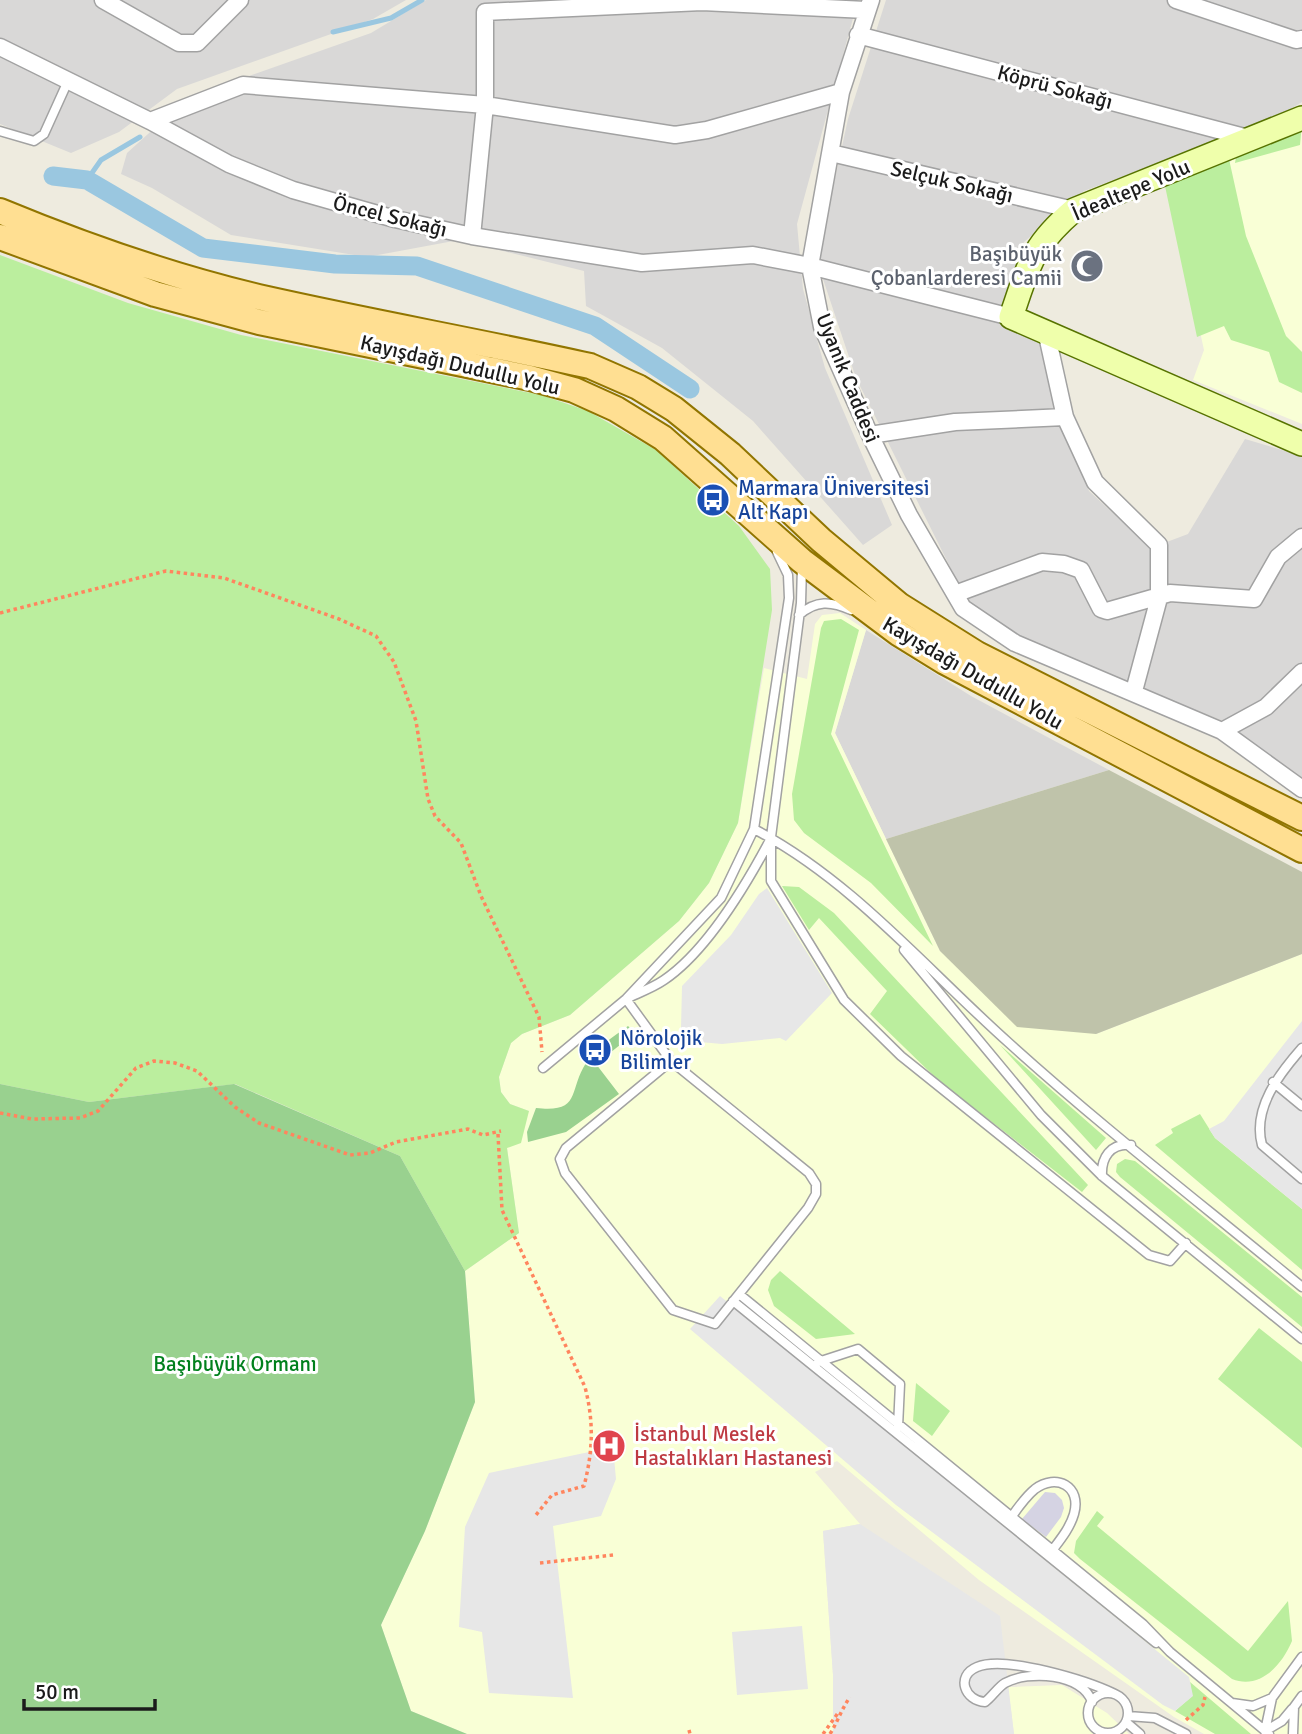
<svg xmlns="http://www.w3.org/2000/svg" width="1302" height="1734" font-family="Signika,sans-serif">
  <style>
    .residential { fill: #d9d8d7 }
    .education { fill: #f9ffd6 }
    .construction { fill: #bfc3aa }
    .grass { fill: #bbee9e }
    .forest { fill: #99d18f }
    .parking { fill: #e7e7e7 }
    .plaza { fill: #d5d3e3 }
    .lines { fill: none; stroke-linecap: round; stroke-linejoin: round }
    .stream { stroke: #9ac7e0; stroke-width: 5 }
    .canal { stroke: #9ac7e0; stroke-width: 19 }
    .service-casing { stroke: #a2a2a2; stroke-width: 11 }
    .minor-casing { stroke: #a2a2a2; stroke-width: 19 }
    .secondary-casing { stroke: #577300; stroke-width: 26 }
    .primary-casing { stroke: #917500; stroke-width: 28 }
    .path { stroke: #ff855e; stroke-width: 3.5; stroke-dasharray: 3.5 3.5; stroke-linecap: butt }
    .service { stroke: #fff; stroke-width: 8 }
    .minor { stroke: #fff; stroke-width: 16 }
    .secondary { stroke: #efffab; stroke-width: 23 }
    .primary { stroke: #ffdf92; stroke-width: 24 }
    .labels { text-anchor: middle; stroke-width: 6; stroke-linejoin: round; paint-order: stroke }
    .street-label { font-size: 21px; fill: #1b1b1b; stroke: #fff }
    .worship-label { font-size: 21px; fill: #5b616d; stroke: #fff; text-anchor: end }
    .transit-label { font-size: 21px; fill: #164399; stroke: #fff; text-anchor: start }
    .park-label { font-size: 21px; fill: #01801d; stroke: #fff }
    .health-label { font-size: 21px; fill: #be3a42; stroke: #fff; text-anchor: start }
  </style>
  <rect width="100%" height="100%" fill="#eeebdf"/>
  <path class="residential" d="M 0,0 L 406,0 L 373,19 L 177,89 L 119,132 L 71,153 L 0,124 Z
    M 426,0 L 858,0 L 797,224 L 803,289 L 825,368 L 892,525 L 863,545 L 753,421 L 662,348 L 586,306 L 584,271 L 459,240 L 367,257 L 231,235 L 152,188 L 121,174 L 127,153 L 189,97 L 371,33 Z
    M 886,0 L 1302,0 L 1302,102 L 1271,121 L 1084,191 L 1024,242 L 1003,321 L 1039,332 L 1061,423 L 1089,491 L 1151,548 L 1188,534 L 1245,439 L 1302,456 L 1302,781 L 1223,721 L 1027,643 L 968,603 L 856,378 L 817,261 L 848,119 Z
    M 866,630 L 971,696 L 1109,770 L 886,839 L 835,733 Z"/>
  <path class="education" d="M 1302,132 L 1302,424 L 1193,380 L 1204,350 L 1168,185 L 1228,166 L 1237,151 Z
    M 840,613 L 866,630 L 835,733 L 940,951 L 1096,1034 L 1302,954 L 1302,1734 L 1204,1734 L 1174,1717 L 979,1580 L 837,1461 L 815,1472 L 860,1524 L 823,1531 L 833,1675 L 833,1734 L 467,1734 L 411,1711 L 381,1625 L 425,1531 L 475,1402 L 465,1271 L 519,1233 L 507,1148 L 529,1111 L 510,1104 L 501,1092 L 499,1077 L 511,1043 L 522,1034 L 570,1015 L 679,921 L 709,883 L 738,823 L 764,668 L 807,679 L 815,624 L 822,615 Z
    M 1062,1685 L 1107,1713 L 1129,1734 L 1014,1734 L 1008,1687 Z"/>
  <path class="construction" d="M 1109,770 L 1302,872 L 1302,954 L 1096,1034 L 1017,1027 L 940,951 L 886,839 Z"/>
  <path class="grass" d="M 1302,123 L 1300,145 L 1235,163 L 1237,151 Z
    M 1229,159 L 1246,236 L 1286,336 L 1302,352 L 1302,393 L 1279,382 L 1269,352 L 1231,340 L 1224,326 L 1197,337 L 1165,186 Z
    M 0,255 L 128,303 L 241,335 L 541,395 L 588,411 L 656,450 L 739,526 L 770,569 L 772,610 L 738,823 L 709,883 L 679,921 L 570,1015 L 522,1034 L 511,1043 L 499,1077 L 501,1092 L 510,1104 L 529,1111 L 521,1143 L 507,1148 L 519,1233 L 465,1271 L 400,1156 L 235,1084 L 89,1102 L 0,1084 Z
    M 841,619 L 859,630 L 831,734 L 933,946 L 871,883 L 804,833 L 794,820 L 792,794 L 821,628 L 824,621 Z
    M 782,886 L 799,887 L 834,913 L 1088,1185 L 1082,1192 L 939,1081 L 870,1014 L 887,991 L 819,918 L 809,930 Z
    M 1000,1045 L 1106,1138 L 1096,1150 Z
    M 1200,1114 L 1215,1138 L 1302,1209 L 1302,1270 L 1155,1145 L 1173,1133 L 1171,1129 Z
    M 1125,1159 L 1135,1161 L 1302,1297 L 1302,1327 L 1120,1177 L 1116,1172 L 1117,1164 Z
    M 780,1271 L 855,1334 L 816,1339 L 774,1306 L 768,1290 L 771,1280 Z
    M 1259,1328 L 1302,1362 L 1302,1448 L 1218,1379 Z
    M 916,1383 L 950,1411 L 932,1436 L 913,1421 Z
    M 1097,1511 L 1104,1517 L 1097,1526 L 1248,1651 L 1288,1601 L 1292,1641 C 1282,1665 1260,1690 1232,1679 L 1080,1559 L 1074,1553 L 1076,1541 Z
    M 1190,1682 L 1251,1734 L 1215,1734 L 1175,1711 L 1192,1696 Z"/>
  <path class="forest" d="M 628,1026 L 635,1033 L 596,1064 L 619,1094 L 566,1132 L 528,1142 L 527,1132 L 536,1108 C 582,1113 568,1091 586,1063 C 596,1048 613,1037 628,1026 Z
    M 0,1084 L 89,1102 L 234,1084 L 400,1156 L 465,1271 L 475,1402 L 425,1531 L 381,1625 L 411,1711 L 467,1734 L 0,1734 Z"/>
  <path class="parking" d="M 767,888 L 832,993 L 786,1041 L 780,1038 L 722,1044 L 700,1042 L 681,1028 L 682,986 L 731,935 L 759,894 Z
    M 1302,1021 L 1302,1209 L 1215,1138 L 1209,1129 L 1224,1121 Z
    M 720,1296 L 1189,1677 L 1193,1696 L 1175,1711 L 1163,1705 L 896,1505 L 690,1329 Z
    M 613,1447 L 616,1479 L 601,1516 L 553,1526 L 573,1698 L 489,1693 L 482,1632 L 459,1627 L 465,1527 L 489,1473 Z
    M 860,1524 L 1000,1616 L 1014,1734 L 833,1734 L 833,1675 L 823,1531 Z
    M 802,1626 L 808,1689 L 737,1695 L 732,1632 Z"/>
  <path class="plaza" d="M 1045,1492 L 1055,1493 L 1062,1500 L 1064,1508 L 1061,1517 L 1046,1537 L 1022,1519 Z"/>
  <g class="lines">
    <path class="stream" d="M 333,32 L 391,18 L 422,0
      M 87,180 L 101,160 L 140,137"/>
    <path class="canal" d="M 53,176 L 87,180 L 203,248 L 335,264 L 417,266 L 595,326 L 690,389"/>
    <defs>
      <path id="service" d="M 0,131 L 34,141 L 44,134 L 68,81
        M 802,566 L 801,603 L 771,837 L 771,881 L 844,1000 L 901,1056 L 1149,1255 L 1170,1261 L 1186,1243
        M 799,615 C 816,600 831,601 851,610
        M 754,829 C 852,880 927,970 1009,1043 C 1103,1128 1204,1206 1302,1287
        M 904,950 L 1041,1115 L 1102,1176 L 1302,1339
        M 630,997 C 641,992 654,987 664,980 C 707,951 746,885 770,840
        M 626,999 L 671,1061 L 809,1173 L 816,1184 L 816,1194 L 808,1208 L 715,1324 L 673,1310 L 565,1173 L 560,1159 L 566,1148 L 671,1061
        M 1302,1048 C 1280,1073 1252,1108 1262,1145 L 1302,1179
        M 543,1068 L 626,999 L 721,898 L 754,829 L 789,598 L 788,575 L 777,552
        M 1273,1082 L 1302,1106
        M 1102,1176 C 1101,1158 1110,1143 1131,1145
        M 739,1294 L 1143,1624 L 1170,1652 L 1269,1734
        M 733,1301 L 1156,1643
        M 818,1362 L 858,1349 L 900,1384 L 898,1427
        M 1010,1519 C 1017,1509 1025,1497 1035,1489 C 1056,1473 1082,1486 1074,1514 C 1070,1528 1060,1540 1051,1552
        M1088 1713a20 20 0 1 1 40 0a20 20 0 1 1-40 0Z
        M 1092,1702 C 1083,1673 1028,1670 1005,1683 C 998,1687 992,1697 985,1702 C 965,1701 955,1676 977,1667 C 1006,1655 1088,1681 1115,1694
        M 1232,1703 L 1253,1706 L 1272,1698
        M 1128,1716 L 1155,1718 L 1186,1734
        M 1126,1722 L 1140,1734
        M 1265,1731 L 1272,1698 L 1302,1657
        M 1265,1731 L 1282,1721 L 1292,1709
        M 1293,1734 L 1294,1707 L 1302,1696"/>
      <path id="minor" d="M 103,0 L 179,43 L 197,43 L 240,0
        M 871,0 L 841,92 L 810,266 L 822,327 L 870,435 L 909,515 L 963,608 L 1015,643 L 1222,731 L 1302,789
        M 1176,0 L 1296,40 L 1302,39
        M 858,35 L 1252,139
        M 0,47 L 150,121 L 229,164 L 293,190 L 395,219 L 472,236 L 642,263 L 753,255 L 810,266 L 1011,317
        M 150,121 L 243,85 L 485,105 L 675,135 L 707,130 L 841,92
        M 831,153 L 1074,210
        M 472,236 L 485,105 L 485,12 L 702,2 L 866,10
        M 1046,331 L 1065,417 L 1095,482 L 1159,545 L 1159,598 L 1134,691
        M 870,435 L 955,422 L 1065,417
        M 955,594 L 1042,562 L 1064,564 L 1081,570 L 1101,609 L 1107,611 L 1170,593 L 1254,599 L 1278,557 L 1302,537
        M 1222,731 L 1266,707 L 1302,672"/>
      <path id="secondary" d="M 1302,118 L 1074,210 C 1031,247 1029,265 1011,317 L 1302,444"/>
      <path id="primary" d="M 0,211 C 87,247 176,278 267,299 C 374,323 482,342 590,366 L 638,387 L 674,409 L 730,454 L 821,540 L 899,605 L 977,654 L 1302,818
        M 0,237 L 155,294 L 259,322 L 530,378 L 574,390 L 616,409 L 663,438 L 802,561 L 898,633 L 945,662 L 1302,850"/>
    </defs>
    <use href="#service" class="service-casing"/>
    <use href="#minor" class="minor-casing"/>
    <use href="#secondary" class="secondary-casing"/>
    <use href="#primary" class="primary-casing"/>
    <path class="path" d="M 0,613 L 166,571 L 224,578 L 339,619 L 376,636 L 394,662 L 416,721 L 428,799 L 435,816 L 461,843 L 481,896 L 539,1017 L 542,1052
      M 0,1113 L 32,1119 L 80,1118 L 98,1111 L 136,1068 L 154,1061 L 175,1063 L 197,1071 L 235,1107 L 259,1123 L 350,1155 L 370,1153 L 396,1142 L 468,1129 L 483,1135 L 501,1131
      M 498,1134 L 502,1210 L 585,1387 C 594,1422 593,1451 584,1486 L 552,1495 L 536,1515
      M 540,1563 L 613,1555
      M 1186,1720 L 1203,1705 L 1205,1697
      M 689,1730 L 690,1734
      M 823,1734 L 838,1713
      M 830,1734 C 838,1721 841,1710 850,1697"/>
    <use href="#service" class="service"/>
    <use href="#minor" class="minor"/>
    <use href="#secondary" class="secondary"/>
    <use href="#primary" class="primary"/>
  </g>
  <defs>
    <symbol id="mosque-disc" viewBox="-11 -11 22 22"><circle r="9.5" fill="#6b7280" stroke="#fff"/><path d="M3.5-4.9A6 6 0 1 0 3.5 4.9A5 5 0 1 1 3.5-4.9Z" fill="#fff"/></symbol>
    <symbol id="bus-disc" viewBox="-11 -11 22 22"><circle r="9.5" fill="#1a4fb4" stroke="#fff"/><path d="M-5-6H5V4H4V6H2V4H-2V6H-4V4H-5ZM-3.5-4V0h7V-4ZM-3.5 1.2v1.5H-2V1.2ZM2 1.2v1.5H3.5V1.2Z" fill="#fff"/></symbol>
    <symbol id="hospital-disc" viewBox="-11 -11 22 22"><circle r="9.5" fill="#e0444e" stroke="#fff"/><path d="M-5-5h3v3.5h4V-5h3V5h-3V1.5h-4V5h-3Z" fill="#fff"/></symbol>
  </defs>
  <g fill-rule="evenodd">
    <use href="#mosque-disc" x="1068" y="247" width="38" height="38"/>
    <use href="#bus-disc" x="694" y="481" width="38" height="38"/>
    <use href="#bus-disc" x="576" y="1031" width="38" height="38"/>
    <use href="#hospital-disc" x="590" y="1427" width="38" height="38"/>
  </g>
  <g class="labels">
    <g class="street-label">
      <text transform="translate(1055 87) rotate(15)" y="7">Köprü Sokağı</text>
      <text transform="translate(952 182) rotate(13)" y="7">Selçuk Sokağı</text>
      <text transform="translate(1131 190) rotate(-23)" y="7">İdealtepe Yolu</text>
      <text transform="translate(390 216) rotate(14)" y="7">Öncel Sokağı</text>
      <text transform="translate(460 365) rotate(13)" y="7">Kayışdağı Dudullu Yolu</text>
      <text transform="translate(848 378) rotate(68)" y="7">Uyanık Caddesi</text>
      <text transform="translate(973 673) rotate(30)" y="7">Kayışdağı Dudullu Yolu</text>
    </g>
    <g class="worship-label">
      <text x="1062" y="261">Başıbüyük<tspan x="1062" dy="24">Çobanlarderesi Camii</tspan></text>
    </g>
    <g class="transit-label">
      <text x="738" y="495">Marmara Üniversitesi<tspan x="738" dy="24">Alt Kapı</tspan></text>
      <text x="620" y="1045">Nörolojik<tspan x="620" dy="24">Bilimler</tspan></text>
    </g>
    <g class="park-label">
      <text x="235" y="1371">Başıbüyük Ormanı</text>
    </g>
    <g class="health-label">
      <text x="634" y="1441">İstanbul Meslek<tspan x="634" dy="24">Hastalıkları Hastanesi</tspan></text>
    </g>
  </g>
  <path d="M24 1699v10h131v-10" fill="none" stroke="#1b1b1b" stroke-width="3.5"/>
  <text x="35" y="1699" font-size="21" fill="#1b1b1b" stroke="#ffffff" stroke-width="5" paint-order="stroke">50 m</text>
</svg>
